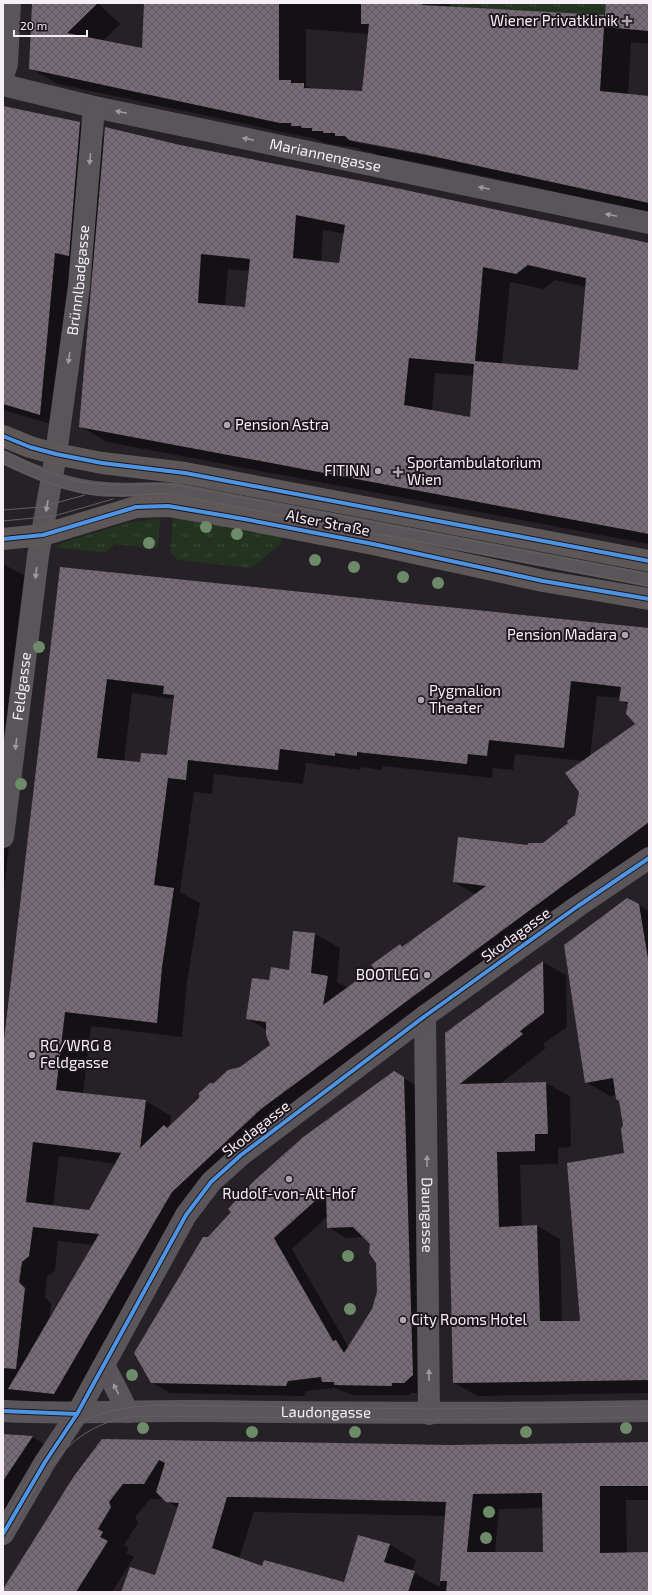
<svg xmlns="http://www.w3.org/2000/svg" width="652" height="1595" font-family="'Exo 2',sans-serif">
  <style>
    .grass { fill: url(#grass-tufts) }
    .shadow { fill: #0007; fill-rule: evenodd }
    .building { fill: url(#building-cross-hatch); fill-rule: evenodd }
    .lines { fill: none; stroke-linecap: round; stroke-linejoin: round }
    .service { stroke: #595559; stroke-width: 14 }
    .minor { stroke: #595559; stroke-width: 22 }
    .secondary { stroke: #5d5757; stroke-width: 22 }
    .tram { stroke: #646164; stroke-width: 1 }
    .cycleway-casing { stroke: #1e161e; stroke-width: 6 }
    .cycleway { stroke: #4d94e3; stroke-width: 4 }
    .tree { fill: #6e8b69 }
    .oneway { fill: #a09aa0 }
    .poi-dot { fill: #ada7ad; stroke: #1e161e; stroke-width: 1.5 }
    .labels { text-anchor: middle; stroke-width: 4; stroke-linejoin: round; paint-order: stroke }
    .poi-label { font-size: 15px; fill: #f6eff6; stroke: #1e161e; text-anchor: start }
    .street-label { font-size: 15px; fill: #f6eff6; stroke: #1e161e }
  </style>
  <defs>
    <pattern id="grass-tufts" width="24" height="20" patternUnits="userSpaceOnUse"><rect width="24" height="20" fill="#233320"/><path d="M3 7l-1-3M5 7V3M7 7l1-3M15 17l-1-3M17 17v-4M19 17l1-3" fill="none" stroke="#394736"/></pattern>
    <pattern id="building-cross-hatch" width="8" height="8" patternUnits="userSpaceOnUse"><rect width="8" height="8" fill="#766b76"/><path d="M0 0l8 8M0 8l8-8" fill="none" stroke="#5e585e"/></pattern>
  </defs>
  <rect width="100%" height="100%" fill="#262126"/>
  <path class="grass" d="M 422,3 L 606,3 L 605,15 L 422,5 Z
    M 161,518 L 157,549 L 115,544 L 105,553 L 55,547 L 61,543 L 127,523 Z
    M 173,518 L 191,519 L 282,536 L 281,544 L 251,568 L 177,560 L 170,552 Z"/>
  <path class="shadow" d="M 32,3 L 98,3 L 120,24 L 103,41 L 143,49 L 145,3 L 450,3 L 450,7 L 606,17 L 607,3 L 649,3 L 649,44 L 631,42 L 628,95 L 649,97 L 649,212 L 447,168 L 378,155 L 371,152 L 363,151 L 358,148 L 330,144 L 315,139 L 58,84 L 30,68 ZM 306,29 L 369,34 L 363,92 L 312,89 L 306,86 ZM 350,139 L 424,153 L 423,155 L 353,142 Z
    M 3,107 L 80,123 L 105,138 L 180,146 L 649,244 L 649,544 L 107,442 L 80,426 L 93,270 L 80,267 L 65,428 L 3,410 ZM 323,230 L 345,234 L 339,264 L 321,262 ZM 228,269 L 249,271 L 246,309 L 225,306 ZM 555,280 L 586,287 L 578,371 L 502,365 L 510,282 L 543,289 ZM 435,373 L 474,376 L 471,418 L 432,411 Z
    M 3,564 L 37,582 L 37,599 L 3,898 Z
    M 60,568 L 649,629 L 649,856 L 287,1124 L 197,1206 L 80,1408 L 3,1400 L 3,1061 ZM 132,693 L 174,699 L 168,756 L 141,763 L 124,762 ZM 597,696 L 620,698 L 620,700 L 628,705 L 636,725 L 590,757 ZM 515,754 L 584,761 L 576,816 L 570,823 L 543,844 L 527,846 L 454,882 L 477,895 L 403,947 L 400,945 L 375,969 L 348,988 L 337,982 L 340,948 L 315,934 L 290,971 L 270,981 L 247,1018 L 267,1030 L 271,1046 L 214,1084 L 170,1126 L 171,1116 L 146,1101 L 83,1094 L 91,1026 L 182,1037 L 187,982 L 200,903 L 180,892 L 194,792 L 212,794 L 214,774 L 303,784 L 306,763 L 360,770 L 361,767 L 382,770 L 383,766 L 492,778 L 493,768 L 513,770 ZM 59,1156 L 116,1164 L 90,1211 L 53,1206 ZM 58,1241 L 93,1245 L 49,1321 L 51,1304 L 45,1297 L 47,1276 L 55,1271 Z
    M 639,905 L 649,911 L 649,1393 L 478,1396 L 454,1383 L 446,1033 L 543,962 L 566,975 L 567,1027 L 543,1044 L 546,1048 L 500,1084 L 546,1083 L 570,1096 L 571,1147 L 558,1148 L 558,1164 L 520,1165 L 522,1227 L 537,1226 L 560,1239 L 562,1322 L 581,1322 L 625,1154 L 624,1125 L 620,1101 L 616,1095 L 610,1096 L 586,1082 Z
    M 394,1072 L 422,1089 L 423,1393 L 410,1393 L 410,1395 L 353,1395 L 334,1388 L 306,1391 L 304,1396 L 170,1393 L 151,1382 L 209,1238 ZM 328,1216 L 328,1227 L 346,1238 L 365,1237 L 371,1243 L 377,1262 L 378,1292 L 373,1309 L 349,1348 L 292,1249 Z
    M 3,1435 L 32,1437 L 61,1453 L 3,1548 Z
    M 102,1440 L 450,1446 L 649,1442 L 649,1500 L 626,1500 L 627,1553 L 649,1553 L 649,1592 L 122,1592 L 156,1576 L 178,1508 L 164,1499 L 150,1499 L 135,1517 L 138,1523 L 124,1545 L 129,1548 L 126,1553 L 134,1557 L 112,1592 L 3,1592 L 3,1589 ZM 543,1508 L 544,1553 L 495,1553 L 499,1509 ZM 254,1512 L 446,1516 L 440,1587 L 412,1572 L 416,1560 L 390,1545 L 345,1584 L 263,1567 L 239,1559 Z"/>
  <path class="building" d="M 32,3 L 98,3 L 67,33 L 142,48 L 144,3 L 279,3 L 279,80 L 291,80 L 291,83 L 304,83 L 304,88 L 362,91 L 369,24 L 361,24 L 361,3 L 422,3 L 422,5 L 604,15 L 604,26 L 606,3 L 649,3 L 649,31 L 604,27 L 600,91 L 649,96 L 649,203 L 418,153 L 349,140 L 345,136 L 335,136 L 335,133 L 323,133 L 323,131 L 312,131 L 312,128 L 302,128 L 301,126 L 291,126 L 291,123 L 280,123 L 29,69 Z
    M 3,106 L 80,122 L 69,256 L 55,253 L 40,415 L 3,404 Z
    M 105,127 L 180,145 L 387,186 L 649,243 L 649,534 L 79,427 ZM 296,215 L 345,225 L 339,263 L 293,258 ZM 201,254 L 250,259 L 245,307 L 198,303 ZM 528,265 L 586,278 L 578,370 L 475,361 L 483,267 L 516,274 ZM 409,358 L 474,364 L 470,417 L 404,405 Z
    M 60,567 L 649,628 L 649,822 L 261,1109 L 172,1192 L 54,1394 L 8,1389 L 99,1234 L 33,1227 L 29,1256 L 22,1262 L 19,1282 L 25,1288 L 16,1369 L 3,1368 L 3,1048 ZM 107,679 L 164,686 L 163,694 L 174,695 L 167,755 L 141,753 L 140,762 L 97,758 ZM 571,681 L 621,687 L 619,701 L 628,702 L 626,714 L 635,724 L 565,773 L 579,792 L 575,815 L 567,821 L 568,823 L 543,843 L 529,843 L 527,845 L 458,837 L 453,882 L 486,886 L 402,947 L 400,944 L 371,965 L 374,968 L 323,1005 L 328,976 L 311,973 L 315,933 L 293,931 L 289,970 L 271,967 L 269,980 L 252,978 L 246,1019 L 266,1022 L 266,1035 L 270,1045 L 240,1067 L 228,1070 L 214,1083 L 210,1083 L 199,1093 L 199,1098 L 167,1128 L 164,1125 L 140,1148 L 146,1100 L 56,1090 L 65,1012 L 157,1023 L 162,967 L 174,888 L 154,885 L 168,778 L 186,780 L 188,760 L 278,770 L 280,749 L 335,756 L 335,753 L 357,756 L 357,752 L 467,764 L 468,754 L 487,756 L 489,740 L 564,748 ZM 33,1142 L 121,1153 L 89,1210 L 26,1202 Z
    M 627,898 L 639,904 L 649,965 L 649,1380 L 453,1383 L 445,1033 L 543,961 L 544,1013 L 520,1031 L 523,1034 L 460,1084 L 546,1082 L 548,1134 L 535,1134 L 535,1151 L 497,1152 L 499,1227 L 537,1225 L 540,1321 L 580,1321 L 567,1163 L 624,1153 L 621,1129 L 623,1125 L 619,1101 L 616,1099 L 613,1078 L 585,1083 L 564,945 Z
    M 394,1071 L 404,1077 L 413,1375 L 404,1383 L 392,1383 L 392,1386 L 334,1385 L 334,1382 L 322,1382 L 321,1377 L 288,1381 L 286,1386 L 151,1383 L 134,1353 L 203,1237 L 208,1237 L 231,1212 L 228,1209 L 253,1182 L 302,1138 ZM 326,1191 L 327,1228 L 353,1227 L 370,1244 L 369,1253 L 376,1263 L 377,1292 L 372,1309 L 344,1353 L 336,1340 L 333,1341 L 274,1238 Z
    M 3,1434 L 33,1436 L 3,1481 Z
    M 102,1439 L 450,1445 L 649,1442 L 649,1486 L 600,1486 L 600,1553 L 649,1552 L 649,1592 L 446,1592 L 447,1581 L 440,1581 L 446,1502 L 241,1497 L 227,1497 L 212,1548 L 262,1566 L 264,1560 L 344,1582 L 358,1535 L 390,1544 L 384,1562 L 415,1571 L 408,1592 L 121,1592 L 130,1567 L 155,1575 L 179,1503 L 166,1502 L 156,1492 L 165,1463 L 159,1460 L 144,1484 L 123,1484 L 109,1502 L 111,1507 L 98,1529 L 103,1532 L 100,1537 L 108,1541 L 76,1592 L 3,1592 L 3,1589 L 74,1476 ZM 542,1493 L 543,1552 L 467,1552 L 473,1494 Z"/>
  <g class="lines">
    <path class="service" d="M 3,457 C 36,473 68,487 106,489 C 129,491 153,488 177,490 L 649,580"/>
    <g class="minor">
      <path d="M 3,76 L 7,64 L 10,3"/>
      <path id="s1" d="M 3,85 L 94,107 L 649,223"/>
      <path id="s2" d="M 3,837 L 38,556 L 56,454 L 79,286 L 94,107"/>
      <path id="s3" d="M 425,1016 L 429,1414"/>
      <path d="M 104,1365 L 128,1412"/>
      <path id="s4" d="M 3,1411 C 68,1415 133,1410 198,1411 C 348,1413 498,1414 649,1411"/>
      <path d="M 3,1534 L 45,1462 L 77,1414 L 186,1215 L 211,1182 L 241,1155 L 425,1016 L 578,906 L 649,858"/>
    </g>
    <path class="secondary" d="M 3,436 L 30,447 L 56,454 L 102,463 L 185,473 L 649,561
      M 3,539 L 43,535 L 136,507 L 168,506 L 244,519 L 373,544 L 543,581 L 649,599"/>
    <path class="tram" d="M 3,451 C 34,466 64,482 99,484 C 123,486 146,483 170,484 L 649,574
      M 3,463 C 36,478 67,493 104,496 C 126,497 147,493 169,494 L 649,586
      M 3,510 L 41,507 L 85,495
      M 3,521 L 54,516 L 113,499
      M 3,1523 C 48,1445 63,1408 162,1405 L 429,1409 L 649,1406
      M 3,1546 C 37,1487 62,1422 139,1416 L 431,1420 L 649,1417"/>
    <defs>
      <path id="cycleway" d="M 3,436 L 30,447 L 56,454 L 102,463 L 185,473 L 649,561
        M 3,539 L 43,535 L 136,507 L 168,506 L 244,519 L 373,544 L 543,581 L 649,599
        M 3,1411 L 77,1414
        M 3,1534 L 45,1462 L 77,1414 L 186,1215 L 211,1182 L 241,1155 L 425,1016 L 578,906 L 649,858"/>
    </defs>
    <use href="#cycleway" class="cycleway-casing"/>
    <use href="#cycleway" class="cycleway"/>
  </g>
  <g class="tree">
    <circle cx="206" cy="527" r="6"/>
    <circle cx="237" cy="534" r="6"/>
    <circle cx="149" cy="543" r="6"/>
    <circle cx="315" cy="560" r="6"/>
    <circle cx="354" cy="567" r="6"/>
    <circle cx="403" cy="577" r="6"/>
    <circle cx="438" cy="583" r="6"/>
    <circle cx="39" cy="647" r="6"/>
    <circle cx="21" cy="784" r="6"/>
    <circle cx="348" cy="1256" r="6"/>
    <circle cx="350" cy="1309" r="6"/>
    <circle cx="132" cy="1375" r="6"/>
    <circle cx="143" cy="1428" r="6"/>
    <circle cx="626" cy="1428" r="6"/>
    <circle cx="252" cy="1432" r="6"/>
    <circle cx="355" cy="1432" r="6"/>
    <circle cx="526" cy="1432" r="6"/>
    <circle cx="489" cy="1512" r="6"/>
    <circle cx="486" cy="1538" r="6"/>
  </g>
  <defs><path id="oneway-solid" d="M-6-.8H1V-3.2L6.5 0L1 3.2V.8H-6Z"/></defs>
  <g class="oneway">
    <use href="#oneway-solid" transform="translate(121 112) rotate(-168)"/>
    <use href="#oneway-solid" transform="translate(248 139) rotate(-168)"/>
    <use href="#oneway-solid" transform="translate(90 159) rotate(95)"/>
    <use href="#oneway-solid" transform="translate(484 188) rotate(-168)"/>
    <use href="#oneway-solid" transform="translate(611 215) rotate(-168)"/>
    <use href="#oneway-solid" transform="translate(69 358) rotate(98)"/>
    <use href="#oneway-solid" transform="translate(47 506) rotate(100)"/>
    <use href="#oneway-solid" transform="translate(36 573) rotate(97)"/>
    <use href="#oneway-solid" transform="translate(16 744) rotate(97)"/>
    <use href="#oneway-solid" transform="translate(427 1161) rotate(-90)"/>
    <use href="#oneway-solid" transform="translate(429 1375) rotate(-90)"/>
    <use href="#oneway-solid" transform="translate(116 1389) rotate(-117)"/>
  </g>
  <g class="poi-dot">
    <path d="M625 15h4v4h4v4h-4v4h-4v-4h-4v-4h4z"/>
    <circle cx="227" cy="425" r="4"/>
    <circle cx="378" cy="471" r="4"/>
    <path d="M396 466h4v4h4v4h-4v4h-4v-4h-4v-4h4z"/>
    <circle cx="625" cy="635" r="4"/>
    <circle cx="421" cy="700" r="4"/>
    <circle cx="427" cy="975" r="4"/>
    <circle cx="32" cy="1055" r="4"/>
    <circle cx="289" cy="1179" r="4"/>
    <circle cx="403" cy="1320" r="4"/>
  </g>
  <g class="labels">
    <g class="poi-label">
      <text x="618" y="26" text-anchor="end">Wiener Privatklinik</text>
      <text x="235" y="430">Pension Astra</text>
      <text x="407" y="468">Sportambulatorium<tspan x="407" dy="17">Wien</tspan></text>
      <text x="370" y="476" text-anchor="end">FITINN</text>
      <text x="617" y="640" text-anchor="end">Pension Madara</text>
      <text x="429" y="696">Pygmalion<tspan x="429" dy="17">Theater</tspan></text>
      <text x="419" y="980" text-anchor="end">BOOTLEG</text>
      <text x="40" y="1051">RG/WRG 8<tspan x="40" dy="17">Feldgasse</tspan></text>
      <text x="289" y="1199" text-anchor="middle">Rudolf-von-Alt-Hof</text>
      <text x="411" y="1325">City Rooms Hotel</text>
    </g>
    <g class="street-label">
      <text dy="5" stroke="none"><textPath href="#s1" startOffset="330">Mariannengasse</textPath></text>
      <text dy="5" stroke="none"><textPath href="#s2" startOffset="562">Brünnlbadgasse</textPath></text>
      <text transform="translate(328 523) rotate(11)" y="5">Alser Straße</text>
      <text dy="5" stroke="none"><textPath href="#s2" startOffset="152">Feldgasse</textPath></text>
      <text transform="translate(516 935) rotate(-36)" y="5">Skodagasse</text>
      <text transform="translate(256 1129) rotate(-38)" y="5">Skodagasse</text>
      <text dy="5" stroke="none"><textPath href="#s3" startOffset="199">Daungasse</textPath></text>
      <text dy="5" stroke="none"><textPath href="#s4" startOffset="323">Laudongasse</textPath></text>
    </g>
  </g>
  <rect width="652" height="1595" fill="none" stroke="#f6eff6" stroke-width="8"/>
  <path d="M14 30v6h73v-6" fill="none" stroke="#f6eff6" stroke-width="2"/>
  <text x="20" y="30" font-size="12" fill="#f6eff6" stroke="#1e161e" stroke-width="3" paint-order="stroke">20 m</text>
</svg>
